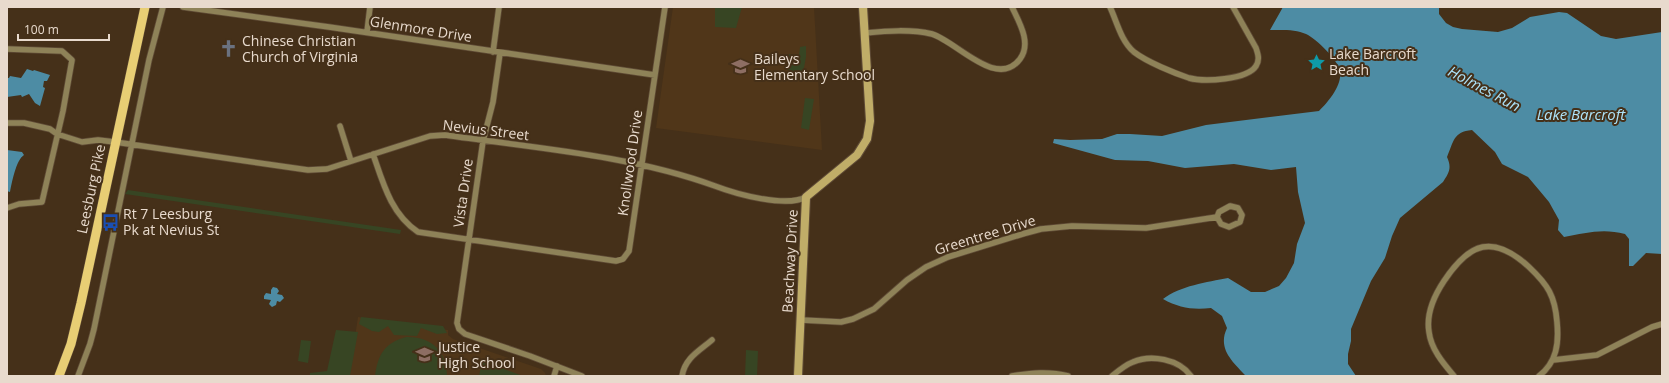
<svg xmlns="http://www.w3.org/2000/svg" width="1669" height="383" font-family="'Open Sans',sans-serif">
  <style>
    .built { fill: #503619 }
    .green { fill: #374523 }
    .water { fill: #4d8ca4 }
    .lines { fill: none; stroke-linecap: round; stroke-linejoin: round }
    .street-casing { stroke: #5f4b36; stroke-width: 7 }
    .secondary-casing { stroke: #5f4b36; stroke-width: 10 }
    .primary-casing { stroke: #5f4b36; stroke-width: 10 }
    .street { stroke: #8e8258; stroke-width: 5.5 }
    .secondary { stroke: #c0ad68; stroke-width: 8 }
    .primary { stroke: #e8ce74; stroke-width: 9 }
    .labels { text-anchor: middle; stroke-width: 4; stroke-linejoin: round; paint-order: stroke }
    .street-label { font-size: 14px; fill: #e8dacd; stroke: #453019 }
    .poi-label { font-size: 14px; fill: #e8dacd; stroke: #453019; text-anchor: start }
    .water-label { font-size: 15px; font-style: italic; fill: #ade3f9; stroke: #453019 }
  </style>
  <rect width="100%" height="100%" fill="#453019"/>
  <path class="built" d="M 673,7 L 814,7 L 822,150 L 656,128 Z
    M 358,317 L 448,330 L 448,335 L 453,339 L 541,369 L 545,373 L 546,376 L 349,376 Z"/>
  <path class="green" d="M 715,7 L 742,7 L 736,28 L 715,27 Z
    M 806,46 L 806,57 L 803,73 L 787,70 L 789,54 L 799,55 L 800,47 Z
    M 805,98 L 814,99 L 809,130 L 801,128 Z
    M 128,190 L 401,230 L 400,234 L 125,194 Z
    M 361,317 L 443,326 L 447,333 L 437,334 L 421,328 L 417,336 L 394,335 L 388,326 L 379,332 L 372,331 L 359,324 Z
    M 336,330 L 358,332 L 350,376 L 310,376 L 310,373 L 327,371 Z
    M 406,337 C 431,336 447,351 447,376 L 375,376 C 378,355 384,343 406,337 Z
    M 301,340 L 311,341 L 308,363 L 298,361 Z
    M 746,350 L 758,351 L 757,376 L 745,376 Z
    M 482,361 L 523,376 L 479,376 Z"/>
  <path class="water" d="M 1283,7 L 1439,7 L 1439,14 L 1446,23 L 1453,27 L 1462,29 L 1498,32 L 1512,28 L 1530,17 L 1559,12 L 1567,13 L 1601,36 L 1616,39 L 1662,32 L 1662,254 L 1646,253 L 1633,266 L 1629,266 L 1629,239 L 1625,234 C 1603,228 1585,233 1564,237 L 1558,230 L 1559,220 L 1549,202 L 1539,190 L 1528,177 L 1502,164 L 1495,152 L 1472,130 C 1453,132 1454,141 1447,157 C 1452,168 1449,173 1443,182 L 1400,218 L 1392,236 L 1385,258 L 1371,281 L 1351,329 L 1351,341 L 1348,354 L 1348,364 L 1356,376 L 1246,376 C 1233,362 1217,349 1227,328 L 1222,316 L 1211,308 C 1193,310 1179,308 1163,299 C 1180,286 1207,282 1228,278 L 1251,292 L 1265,292 L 1279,286 L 1286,278 L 1294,263 L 1297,244 L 1305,223 L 1298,192 L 1296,167 L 1271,170 L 1234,164 L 1185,168 L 1148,161 L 1115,160 L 1053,143 L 1054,139 L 1070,140 L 1102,139 L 1117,134 L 1130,134 L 1162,136 L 1206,125 L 1319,111 C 1328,102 1342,86 1340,72 C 1339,60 1316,39 1306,34 C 1296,29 1281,30 1270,30 Z
    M 27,69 L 33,71 L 34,70 L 50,75 L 47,81 L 44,81 L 43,87 L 45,88 L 40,106 L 35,103 L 29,94 L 22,97 L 21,95 L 7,97 L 7,78 L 9,78 L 10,76 L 21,78 Z
    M 7,150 L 22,152 L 24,155 C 16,160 12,182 10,192 L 7,191 Z
    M 273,287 L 277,288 L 279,291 L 277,294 L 282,295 L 284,298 L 280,302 L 277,301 L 276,305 L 272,307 L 269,304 L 271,300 L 264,299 L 264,296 L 266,293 L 271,294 L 271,290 Z"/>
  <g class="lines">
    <defs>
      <path id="street" d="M 183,7 L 329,27 L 655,75
        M 1110,7 C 1117,22 1121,41 1134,52 C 1147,62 1174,73 1189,78 C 1204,82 1247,80 1256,66 C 1260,60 1258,54 1256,48 L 1233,7
        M 367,32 L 370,7
        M 865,33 C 887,31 910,29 932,34 C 956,41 997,90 1020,59 C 1032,43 1019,22 1012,7
        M 7,49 L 62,51 L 72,60 L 63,111 L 42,202 L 19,204 L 7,208
        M 493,52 L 499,7
        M 500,53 L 493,102 L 483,141 L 457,323 L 459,329 L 465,334 L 530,356 L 582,376
        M 7,123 L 24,123 L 50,129 L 57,134 L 82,142 L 98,140 L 115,142 L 308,170 L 327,169 L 430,136 L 445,135 C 534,148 630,155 715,186 C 736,194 786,208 806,197
        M 340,126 L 351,161
        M 373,154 C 383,183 391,214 418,232 L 616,261 L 623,259 L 629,251 L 665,7
        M 801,320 L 841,322 L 853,319 L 874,309 L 907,280 L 926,267 L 948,257 L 1026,233 L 1041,229 L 1072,226 L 1146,228 L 1217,217 L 1221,224 L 1229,227 L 1240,222 L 1242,215 L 1238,208 L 1230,206 L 1219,212 L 1217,217
        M 1553,360 L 1597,355 L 1652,327 L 1662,324
        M 78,376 L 90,344 L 94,329 L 149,60 L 163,7
        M 554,376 L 557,366
        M 682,376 C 685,358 699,351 712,340
        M 1012,376 C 1031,373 1049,371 1068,376
        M 1112,376 C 1118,371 1125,365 1133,362 C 1151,354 1179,359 1191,376
        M 1454,376 C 1443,363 1431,349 1429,332 C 1426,314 1434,296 1444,281 C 1470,242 1493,234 1529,267 C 1548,285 1555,296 1557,322 C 1559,343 1557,362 1539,376"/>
      <path id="secondary" d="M 798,376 L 806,197 L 857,155 L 867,139 L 870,121 L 863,7"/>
      <path id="primary" d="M 59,376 L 71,344 L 81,303 L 145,7"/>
    </defs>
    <use href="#street" class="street-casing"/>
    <use href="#secondary" class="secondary-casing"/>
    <use href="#primary" class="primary-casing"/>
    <use href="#street" class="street"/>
    <use href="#secondary" class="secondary"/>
    <use href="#primary" class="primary"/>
  </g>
  <defs>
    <symbol id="church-bare" viewBox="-9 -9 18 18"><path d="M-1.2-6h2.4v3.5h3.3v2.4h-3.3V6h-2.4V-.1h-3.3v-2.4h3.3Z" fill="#6b7280" stroke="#453019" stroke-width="2.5" paint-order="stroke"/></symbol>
    <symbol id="sight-bare" viewBox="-9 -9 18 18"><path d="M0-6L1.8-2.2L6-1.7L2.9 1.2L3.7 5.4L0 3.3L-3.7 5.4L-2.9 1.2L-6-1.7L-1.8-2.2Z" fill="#0f9aa8" stroke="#453019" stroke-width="2.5" paint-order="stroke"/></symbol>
    <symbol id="school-bare" viewBox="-9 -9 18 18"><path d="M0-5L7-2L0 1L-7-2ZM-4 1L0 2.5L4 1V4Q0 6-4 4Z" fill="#8d6e63" stroke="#453019" stroke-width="2.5" paint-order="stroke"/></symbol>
    <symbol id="bus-bare" viewBox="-9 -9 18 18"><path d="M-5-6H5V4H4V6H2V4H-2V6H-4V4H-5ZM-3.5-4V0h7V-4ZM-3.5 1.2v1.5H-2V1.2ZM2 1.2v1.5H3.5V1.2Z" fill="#1a4fb4" stroke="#453019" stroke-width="2.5" paint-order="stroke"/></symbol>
  </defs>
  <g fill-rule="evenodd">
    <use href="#church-bare" x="216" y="36" width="25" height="25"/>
    <use href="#sight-bare" x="1304" y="50" width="25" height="25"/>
    <use href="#school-bare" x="728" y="54" width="25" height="25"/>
    <use href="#bus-bare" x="98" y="210" width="25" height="25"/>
    <use href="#school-bare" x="412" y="342" width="25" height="25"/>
  </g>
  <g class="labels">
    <g class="street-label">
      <text transform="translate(421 29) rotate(9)" y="5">Glenmore Drive</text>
      <text transform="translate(486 130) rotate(7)" y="5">Nevius Street</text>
      <text transform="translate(630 163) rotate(-82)" y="5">Knollwood Drive</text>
      <text transform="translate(91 189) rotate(-78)" y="5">Leesburg Pike</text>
      <text transform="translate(463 193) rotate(-82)" y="5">Vista Drive</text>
      <text transform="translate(985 235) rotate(-17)" y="5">Greentree Drive</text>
      <text transform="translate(790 261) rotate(-87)" y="5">Beachway Drive</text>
    </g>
    <g class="poi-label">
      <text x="242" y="46">Chinese Christian<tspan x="242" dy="16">Church of Virginia</tspan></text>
      <text x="1329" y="59">Lake Barcroft<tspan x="1329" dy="16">Beach</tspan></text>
      <text x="754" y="64">Baileys<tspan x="754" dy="16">Elementary School</tspan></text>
      <text x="123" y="219">Rt 7 Leesburg<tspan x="123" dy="16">Pk at Nevius St</tspan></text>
      <text x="438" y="352">Justice<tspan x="438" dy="16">High School</tspan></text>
    </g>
    <g class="water-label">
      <text transform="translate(1484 89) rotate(28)" y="5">Holmes Run</text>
      <text x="1581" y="120">Lake Barcroft</text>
    </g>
  </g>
  <rect width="1669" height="383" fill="none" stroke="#e8dacd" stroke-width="16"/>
  <path d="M18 34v6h91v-6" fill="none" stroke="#e8dacd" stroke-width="2"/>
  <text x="24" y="34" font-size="12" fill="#e8dacd" stroke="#453019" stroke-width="3" paint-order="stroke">100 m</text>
</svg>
